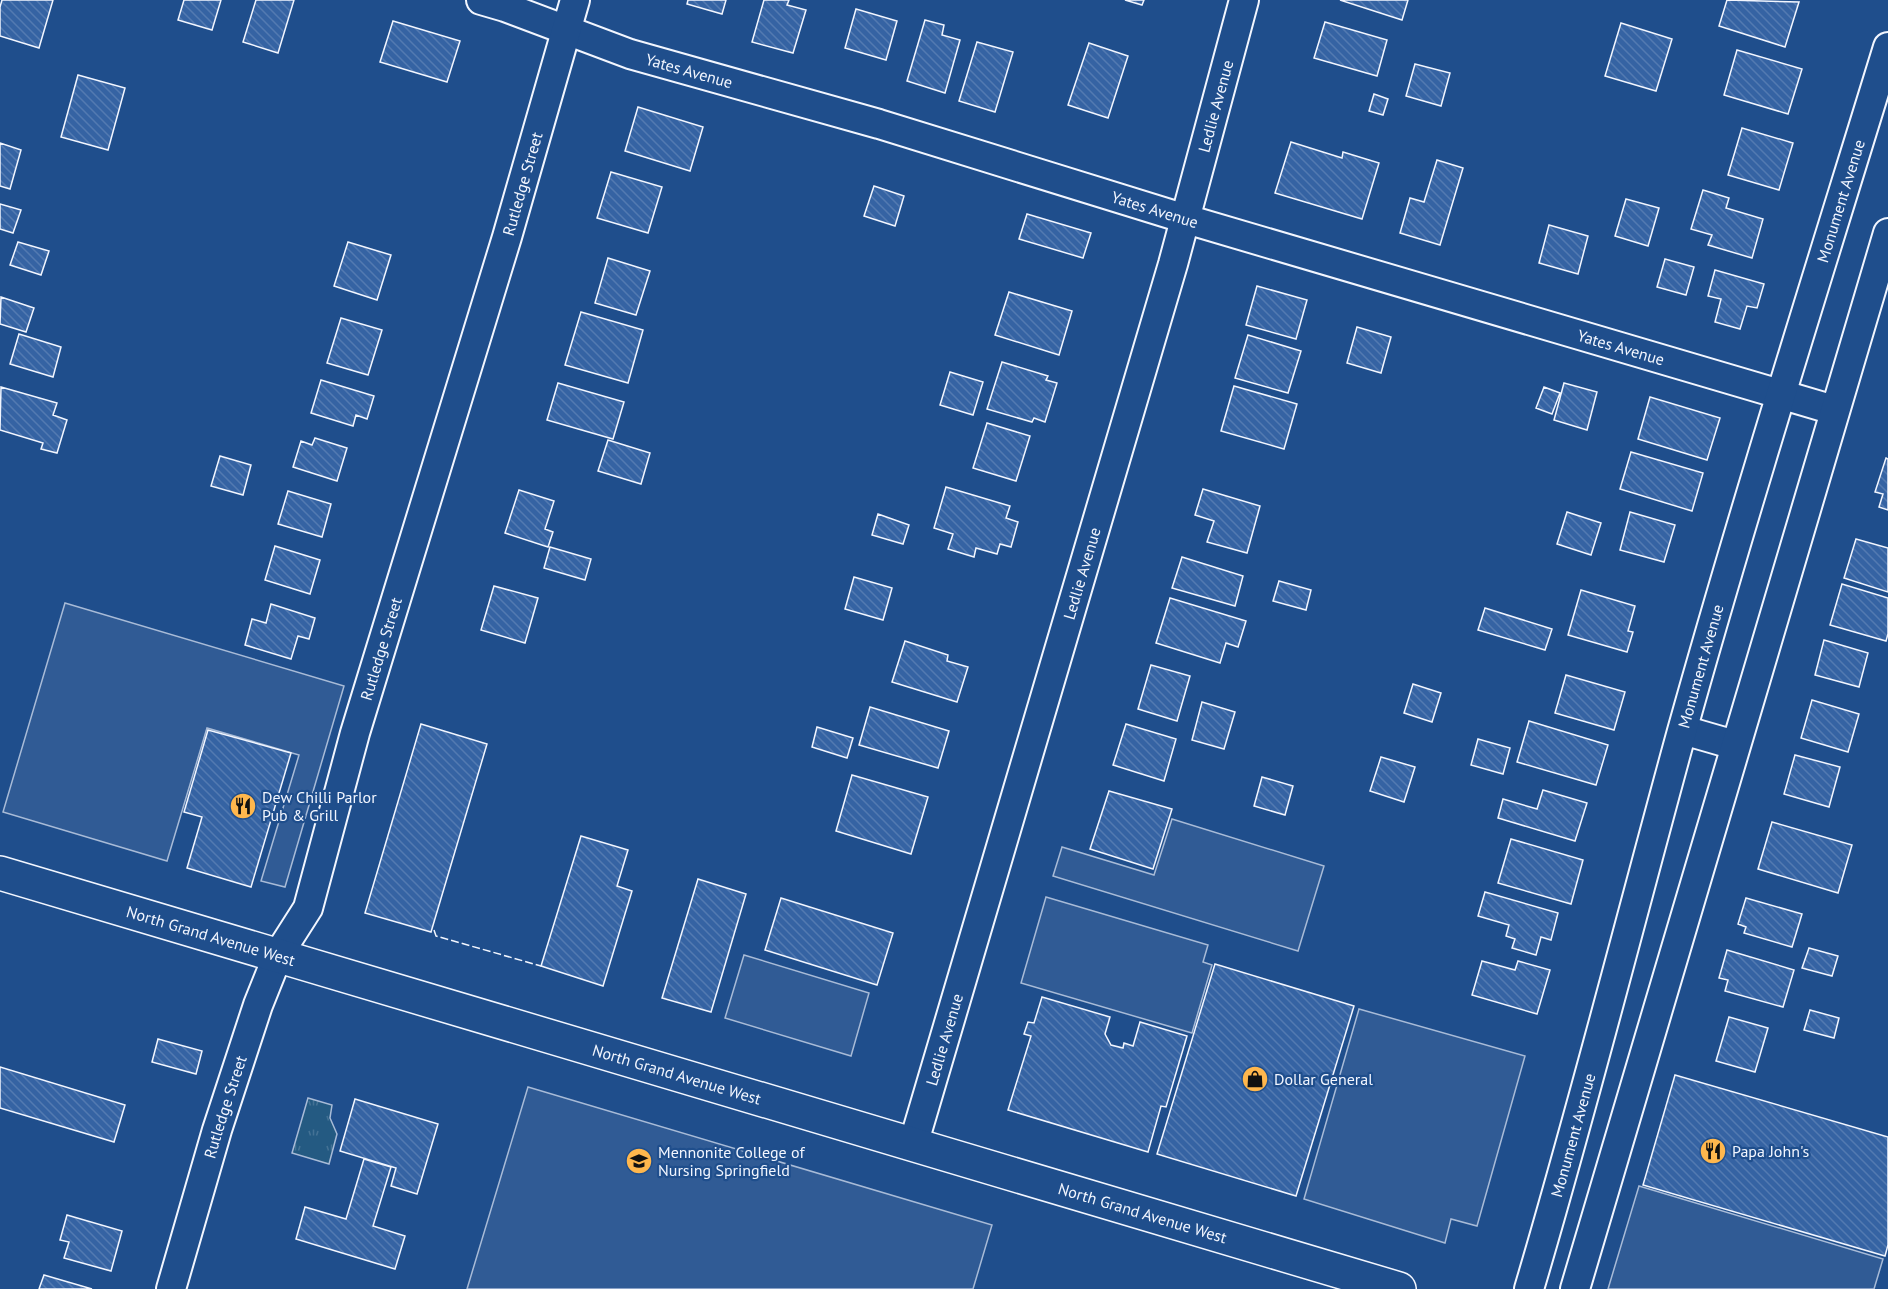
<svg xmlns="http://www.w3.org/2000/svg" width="1888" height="1289" font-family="'PT Sans',sans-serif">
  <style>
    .grass { fill: url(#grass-tufts); stroke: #a8bbd7; stroke-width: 1.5 }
    .parking { fill: #305b95; stroke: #a8bbd7; stroke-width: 1.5 }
    .building { fill: url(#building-back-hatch); stroke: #f2f6ff; stroke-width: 1.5 }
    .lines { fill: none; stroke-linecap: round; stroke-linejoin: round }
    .minor-casing { stroke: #f2f6ff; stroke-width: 32 }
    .secondary-casing { stroke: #f2f6ff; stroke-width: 36 }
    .minor { stroke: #1f4e8c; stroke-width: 28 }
    .secondary { stroke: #1f4e8c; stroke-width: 33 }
    .fence { stroke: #f2f6ff; stroke-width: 1.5; stroke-dasharray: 8 3; stroke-linecap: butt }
    .labels { text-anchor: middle; stroke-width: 4.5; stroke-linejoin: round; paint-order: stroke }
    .street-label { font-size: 16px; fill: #f2f6ff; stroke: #1f4e8c }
    .poi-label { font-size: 16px; fill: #f2f6ff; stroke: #1f4e8c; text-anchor: start }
  </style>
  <defs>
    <pattern id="grass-tufts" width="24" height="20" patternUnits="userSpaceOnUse" patternTransform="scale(1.5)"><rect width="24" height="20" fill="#245a82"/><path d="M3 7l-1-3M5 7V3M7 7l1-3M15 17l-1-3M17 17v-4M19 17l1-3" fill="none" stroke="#447295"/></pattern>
    <pattern id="building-back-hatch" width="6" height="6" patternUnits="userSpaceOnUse" patternTransform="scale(1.5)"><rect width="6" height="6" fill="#3563a3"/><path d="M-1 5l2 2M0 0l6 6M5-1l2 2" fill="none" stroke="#537ab1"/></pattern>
  </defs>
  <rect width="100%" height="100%" fill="#1f4e8c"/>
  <path class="grass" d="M 308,1098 L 332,1105 L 330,1118 L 337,1134 L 329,1164 L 292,1153 Z"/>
  <path class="parking" d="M 65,603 L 344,686 L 285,887 L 261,881 L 299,755 L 207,728 L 167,861 L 3,812 Z
    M 1172,819 L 1324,866 L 1298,951 L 1053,876 L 1062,847 L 1154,875 Z
    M 1046,897 L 1208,945 L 1203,962 L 1212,965 L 1192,1033 L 1021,983 Z
    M 744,955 L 869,993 L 851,1056 L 725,1018 Z
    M 1359,1009 L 1525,1056 L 1477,1226 L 1451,1219 L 1445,1243 L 1304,1199 Z
    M 528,1087 L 992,1225 L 973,1289 L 467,1289 Z
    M 1639,1186 L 1883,1259 L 1874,1289 L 1608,1289 Z"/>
  <path class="building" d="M 2,0 L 53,0 L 39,48 L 0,36 L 0,7 Z
    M 184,0 L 221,0 L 212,30 L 178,20 Z
    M 256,0 L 294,0 L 278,53 L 243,42 Z
    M 688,0 L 726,0 L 722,14 L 687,4 Z
    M 764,0 L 789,0 L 787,5 L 806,10 L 793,53 L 752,42 Z
    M 1125,0 L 1144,0 L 1142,5 Z
    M 1340,0 L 1408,0 L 1402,20 Z
    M 1727,0 L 1799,2 L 1785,47 L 1719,26 Z
    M 856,9 L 897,21 L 886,60 L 845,48 Z
    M 925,20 L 944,25 L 942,35 L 960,40 L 945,93 L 907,81 Z
    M 393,21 L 460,41 L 447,82 L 380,62 Z
    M 1325,22 L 1387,40 L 1377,76 L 1314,58 Z
    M 1621,23 L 1672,39 L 1656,91 L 1605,76 Z
    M 977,42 L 1013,52 L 995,112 L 959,101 Z
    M 1089,43 L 1128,56 L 1108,118 L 1068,105 Z
    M 1737,50 L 1802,69 L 1788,114 L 1724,95 Z
    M 1415,64 L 1450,73 L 1441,106 L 1406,96 Z
    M 78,75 L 125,88 L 108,150 L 61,137 Z
    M 1374,94 L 1388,99 L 1383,115 L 1369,111 Z
    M 638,107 L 703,127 L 690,171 L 625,151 Z
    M 1742,128 L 1793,143 L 1779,190 L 1728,175 Z
    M 1291,142 L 1342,158 L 1343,152 L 1379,163 L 1362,219 L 1275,193 Z
    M 0,143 L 21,150 L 10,189 L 0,186 Z
    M 1437,160 L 1463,168 L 1440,245 L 1400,233 L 1410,198 L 1424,202 Z
    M 611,172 L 662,187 L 648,233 L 597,218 Z
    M 874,186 L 904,196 L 895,226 L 864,216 Z
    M 1703,190 L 1729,198 L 1726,208 L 1763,219 L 1752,258 L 1708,245 L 1712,235 L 1691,229 Z
    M 1626,199 L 1659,208 L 1648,246 L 1615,236 Z
    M 0,204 L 21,210 L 13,233 L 0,229 Z
    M 1027,214 L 1091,233 L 1083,258 L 1019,239 Z
    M 1549,225 L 1588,236 L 1578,274 L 1539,263 Z
    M 18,242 L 49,251 L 41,275 L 10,265 Z
    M 348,242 L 391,255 L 377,300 L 334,286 Z
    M 608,258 L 650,271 L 636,315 L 595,303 Z
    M 1665,259 L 1694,267 L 1686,295 L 1657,287 Z
    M 1715,270 L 1764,284 L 1757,308 L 1747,306 L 1740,329 L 1715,322 L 1721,299 L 1708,296 Z
    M 1257,286 L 1307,300 L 1296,339 L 1246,325 Z
    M 1009,292 L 1072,311 L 1059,355 L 995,335 Z
    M 1,297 L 34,308 L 26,332 L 0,324 Z
    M 581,312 L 643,330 L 628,383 L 565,365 Z
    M 341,318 L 382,330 L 368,375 L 327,363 Z
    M 1357,327 L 1391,337 L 1381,373 L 1347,363 Z
    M 19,334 L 61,347 L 53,377 L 10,364 Z
    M 1248,335 L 1301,351 L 1288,393 L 1235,378 Z
    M 1002,362 L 1048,376 L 1046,380 L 1057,383 L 1045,422 L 1034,418 L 1032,422 L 987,409 Z
    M 950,372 L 983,382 L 973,415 L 940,405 Z
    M 321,380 L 374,396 L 367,419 L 356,415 L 353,426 L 311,413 Z
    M 558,383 L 624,402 L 613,439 L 547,420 Z
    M 1564,383 L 1597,392 L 1587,430 L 1554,420 Z
    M 1234,386 L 1297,404 L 1284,449 L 1221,431 Z
    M 1,387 L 57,403 L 53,415 L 67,420 L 57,453 L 41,449 L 43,443 L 0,430 Z
    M 1544,387 L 1560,393 L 1552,414 L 1536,408 Z
    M 1650,397 L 1720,418 L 1707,460 L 1638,439 Z
    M 987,423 L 1030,436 L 1016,481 L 973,468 Z
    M 315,438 L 347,448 L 337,481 L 293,467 L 301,441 L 312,445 Z
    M 608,440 L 650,453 L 641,484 L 598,471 Z
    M 1631,452 L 1703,473 L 1692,511 L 1620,489 Z
    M 220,456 L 251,465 L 243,495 L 211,486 Z
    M 1886,458 L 1888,459 L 1888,510 L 1879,507 L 1883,494 L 1875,492 Z
    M 946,487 L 1010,506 L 1006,518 L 1018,522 L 1011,547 L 1000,544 L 997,554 L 976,548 L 974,557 L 948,549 L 953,534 L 934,528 Z
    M 1203,489 L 1260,506 L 1247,553 L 1207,542 L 1214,521 L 1195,515 Z
    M 519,490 L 554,501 L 545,529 L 553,532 L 548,547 L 505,533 Z
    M 288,491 L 331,504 L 322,537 L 278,524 Z
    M 1567,512 L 1601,523 L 1591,555 L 1557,544 Z
    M 1630,512 L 1675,525 L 1664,562 L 1620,550 Z
    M 878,514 L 909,525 L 903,544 L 872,535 Z
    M 1856,539 L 1888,548 L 1888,592 L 1844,578 Z
    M 275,546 L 320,560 L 310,594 L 265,580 Z
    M 550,547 L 591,559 L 585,580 L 544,568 Z
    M 1182,557 L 1243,576 L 1235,606 L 1172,588 Z
    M 854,577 L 892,588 L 883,620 L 845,609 Z
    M 1279,581 L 1311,590 L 1306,610 L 1273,601 Z
    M 1842,584 L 1888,598 L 1888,634 L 1886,641 L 1830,625 Z
    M 494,586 L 538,598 L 525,643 L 481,630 Z
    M 1581,590 L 1635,606 L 1628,631 L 1633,632 L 1627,652 L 1568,635 Z
    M 1170,598 L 1246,621 L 1238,647 L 1226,643 L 1220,663 L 1156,643 Z
    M 271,604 L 315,618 L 309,639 L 298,636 L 291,659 L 245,645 L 252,619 L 266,623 Z
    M 1485,608 L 1552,629 L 1545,650 L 1478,630 Z
    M 1824,640 L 1868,653 L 1859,687 L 1815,675 Z
    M 905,641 L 948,655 L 947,661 L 968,667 L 957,702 L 892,682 Z
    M 1151,665 L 1190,676 L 1177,721 L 1138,709 Z
    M 1566,675 L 1625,692 L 1614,730 L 1555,713 Z
    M 1413,684 L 1441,693 L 1432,722 L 1404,713 Z
    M 1812,700 L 1859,714 L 1848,752 L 1801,738 Z
    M 1202,702 L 1235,712 L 1224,749 L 1192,740 Z
    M 870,707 L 949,731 L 938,768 L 859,745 Z
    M 1529,721 L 1608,745 L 1596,785 L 1517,762 Z
    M 421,724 L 487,744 L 431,932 L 365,913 Z
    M 1126,724 L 1176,739 L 1164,781 L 1113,765 Z
    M 817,727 L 853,738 L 847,758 L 812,747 Z
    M 208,730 L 291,753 L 251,887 L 187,868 L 202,817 L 184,812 Z
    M 1478,739 L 1510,748 L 1503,774 L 1471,765 Z
    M 1795,755 L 1840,767 L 1829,807 L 1784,794 Z
    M 1381,757 L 1415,767 L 1404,802 L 1370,791 Z
    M 852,775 L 928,797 L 911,854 L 836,831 Z
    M 1262,777 L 1293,786 L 1285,815 L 1254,806 Z
    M 1543,790 L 1587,803 L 1575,841 L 1498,818 L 1503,799 L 1537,809 Z
    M 1109,791 L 1172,809 L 1153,869 L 1090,849 Z
    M 1772,822 L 1852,845 L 1838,893 L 1758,869 Z
    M 581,836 L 628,850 L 617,886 L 632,891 L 603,986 L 541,966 Z
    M 1511,839 L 1583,860 L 1571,904 L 1498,883 Z
    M 698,879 L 746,894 L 711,1012 L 662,998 Z
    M 1485,892 L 1558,913 L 1551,940 L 1541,937 L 1536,955 L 1512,948 L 1515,939 L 1506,936 L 1509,925 L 1478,916 Z
    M 781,898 L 893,933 L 877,985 L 765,950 Z
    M 1746,898 L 1802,914 L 1792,947 L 1744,933 L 1746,927 L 1738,924 Z
    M 1809,948 L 1838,956 L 1832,976 L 1802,968 Z
    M 1727,950 L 1794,970 L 1783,1007 L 1725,991 L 1728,980 L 1719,978 Z
    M 1482,961 L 1515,970 L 1518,961 L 1550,970 L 1537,1014 L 1472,995 Z
    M 1215,964 L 1354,1006 L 1296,1196 L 1157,1154 Z
    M 1042,997 L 1110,1017 L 1105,1034 L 1111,1045 L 1123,1048 L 1124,1043 L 1133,1046 L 1140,1022 L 1187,1036 L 1166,1107 L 1161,1106 L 1148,1152 L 1008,1110 L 1031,1036 L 1024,1034 L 1028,1022 L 1034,1023 Z
    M 1810,1010 L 1839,1018 L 1834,1038 L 1804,1030 Z
    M 1729,1017 L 1768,1028 L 1755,1072 L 1716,1061 Z
    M 158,1039 L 202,1051 L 196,1074 L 152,1062 Z
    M 0,1067 L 125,1105 L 114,1142 L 0,1108 Z
    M 1675,1075 L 1888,1137 L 1888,1245 L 1885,1256 L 1643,1185 Z
    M 355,1099 L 438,1124 L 417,1194 L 391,1186 L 396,1168 L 340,1151 Z
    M 364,1159 L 391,1167 L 373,1226 L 405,1236 L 395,1269 L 296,1239 L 305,1207 L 346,1219 Z
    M 67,1215 L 122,1231 L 111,1271 L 64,1258 L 69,1242 L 60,1240 Z
    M 44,1275 L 92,1289 L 39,1289 Z"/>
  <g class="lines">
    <defs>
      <g id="minor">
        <path id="s1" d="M 481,0 L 505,7 L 630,54 L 879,124 L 1186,219 L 1834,410"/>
        <path d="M 1683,730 L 1735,745"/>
        <path id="s2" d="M 913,1145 L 1173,264 L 1244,0"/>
        <path id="s3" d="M 171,1289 L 217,1130 L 258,1005 L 278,955 L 308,908 L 355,733 L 507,237 L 575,0"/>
        <path id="s4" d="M 1529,1289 C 1584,1104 1631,917 1682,731 C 1746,502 1818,275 1888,47"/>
        <path d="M 1575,1289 L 1888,233"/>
      </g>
      <g id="secondary">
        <path id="s5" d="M 0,873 L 1399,1289"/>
      </g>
    </defs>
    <use href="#minor" class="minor-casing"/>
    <use href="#secondary" class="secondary-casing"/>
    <use href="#minor" class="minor"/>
    <use href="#secondary" class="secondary"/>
    <path class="fence" d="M 434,930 L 436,936 L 541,966"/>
  </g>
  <defs>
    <symbol id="restaurant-disc" viewBox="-11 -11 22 22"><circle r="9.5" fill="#ffb74d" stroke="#1f4e8c"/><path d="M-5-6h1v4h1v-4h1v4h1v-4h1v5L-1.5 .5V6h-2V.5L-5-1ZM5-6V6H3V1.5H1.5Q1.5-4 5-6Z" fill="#111"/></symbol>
    <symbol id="shop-disc" viewBox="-11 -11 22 22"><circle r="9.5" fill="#ffb74d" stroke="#1f4e8c"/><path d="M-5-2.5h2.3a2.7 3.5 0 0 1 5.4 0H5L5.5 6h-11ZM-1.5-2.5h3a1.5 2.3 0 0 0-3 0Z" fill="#111"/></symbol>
    <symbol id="university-disc" viewBox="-11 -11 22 22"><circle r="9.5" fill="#ffb74d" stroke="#1f4e8c"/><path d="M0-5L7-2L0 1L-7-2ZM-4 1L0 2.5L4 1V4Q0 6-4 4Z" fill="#111"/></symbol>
  </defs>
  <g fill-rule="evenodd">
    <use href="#restaurant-disc" x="228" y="791" width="30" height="30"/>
    <use href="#shop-disc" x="1240" y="1064" width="30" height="30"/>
    <use href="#restaurant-disc" x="1698" y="1136" width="30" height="30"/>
    <use href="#university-disc" x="624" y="1146" width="30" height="30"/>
  </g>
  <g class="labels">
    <g class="street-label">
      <text dy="6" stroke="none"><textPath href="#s1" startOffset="220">Yates Avenue</textPath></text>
      <text dy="6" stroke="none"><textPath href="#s2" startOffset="1082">Ledlie Avenue</textPath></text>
      <text dy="6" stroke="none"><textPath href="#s3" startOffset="1162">Rutledge Street</textPath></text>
      <text dy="6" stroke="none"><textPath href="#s4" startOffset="1132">Monument Avenue</textPath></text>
      <text dy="6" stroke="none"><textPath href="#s1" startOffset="706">Yates Avenue</textPath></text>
      <text dy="6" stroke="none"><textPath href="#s1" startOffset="1192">Yates Avenue</textPath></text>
      <text dy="6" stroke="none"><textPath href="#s2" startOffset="596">Ledlie Avenue</textPath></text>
      <text dy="6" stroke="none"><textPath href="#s3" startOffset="676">Rutledge Street</textPath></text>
      <text dy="6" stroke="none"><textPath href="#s4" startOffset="646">Monument Avenue</textPath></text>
      <text dy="6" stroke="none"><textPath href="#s5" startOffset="220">North Grand Avenue West</textPath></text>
      <text dy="6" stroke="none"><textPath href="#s2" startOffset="110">Ledlie Avenue</textPath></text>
      <text dy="6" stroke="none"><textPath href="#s5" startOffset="706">North Grand Avenue West</textPath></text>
      <text dy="6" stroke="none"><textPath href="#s3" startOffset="190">Rutledge Street</textPath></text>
      <text dy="6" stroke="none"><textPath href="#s4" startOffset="160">Monument Avenue</textPath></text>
      <text dy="6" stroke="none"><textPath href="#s5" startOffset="1192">North Grand Avenue West</textPath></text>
    </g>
    <g class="poi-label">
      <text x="262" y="803">Dew Chilli Parlor<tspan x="262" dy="18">Pub &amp; Grill</tspan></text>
      <text x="1274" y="1085">Dollar General</text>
      <text x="1732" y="1157">Papa John's</text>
      <text x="658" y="1158">Mennonite College of<tspan x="658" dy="18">Nursing Springfield</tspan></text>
    </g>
  </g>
</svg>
